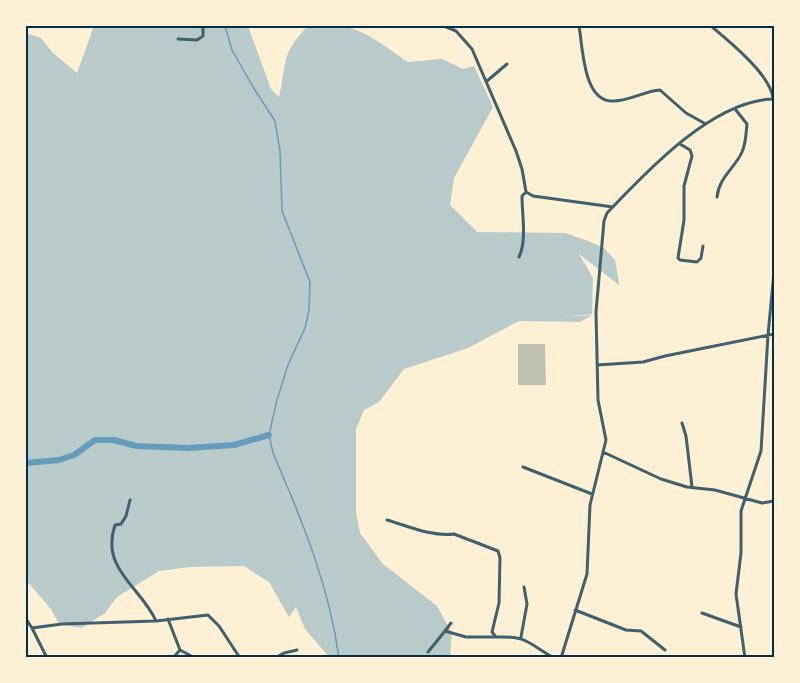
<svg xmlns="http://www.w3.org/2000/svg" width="800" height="683" font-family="Barlow,sans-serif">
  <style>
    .green { fill: #b9caca }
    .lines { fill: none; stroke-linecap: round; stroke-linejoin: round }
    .stream { stroke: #669bbc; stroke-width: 1.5 }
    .canal { stroke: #669bbc; stroke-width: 6 }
    .building { fill: #bec0b2 }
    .minor { stroke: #3f606c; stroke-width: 3 }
    .neatline { fill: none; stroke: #003049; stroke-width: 2 }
  </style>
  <rect width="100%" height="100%" fill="#fdf0d5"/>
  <path class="green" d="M 94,26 L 248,26 L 271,89 L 279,97 C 287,63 280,55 307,27 C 318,26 330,24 341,26 C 363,28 390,50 408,62 L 442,59 L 463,69 L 474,66 L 493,107 L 454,178 L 450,205 L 477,232 L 565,233 L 588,241 L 604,248 L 615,260 L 619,283 L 619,285 L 579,254 L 593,278 L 592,314 L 562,317 L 592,315 L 580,322 L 519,321 L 468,348 L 404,369 L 379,402 L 364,410 L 356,429 L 356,513 L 360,533 L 383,564 L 437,606 L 452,633 L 450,657 L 329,657 L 305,629 L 296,607 L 289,617 L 269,582 L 244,566 L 190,567 L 159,571 L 117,597 L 105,613 L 82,628 L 59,624 L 51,609 L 26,580 L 26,33 L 41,38 L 53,53 L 77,73 Z"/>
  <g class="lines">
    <path class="stream" d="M 225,26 L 232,50 L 253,87 L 275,121 L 280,151 L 282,211 L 310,282 L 309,310 L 305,328 L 288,365 L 277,400 L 269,435 L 273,453 C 302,520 329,585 339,658"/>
    <path class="canal" d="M 26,463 L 59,460 L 74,455 L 95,440 L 114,440 L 136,446 L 188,448 L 234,445 L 269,435"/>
  </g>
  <path class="building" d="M 518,344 L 545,344 L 546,385 L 518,385 Z"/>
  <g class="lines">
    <path class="minor" d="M 444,26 L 456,31 L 472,49 L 516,151 L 522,169 L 526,192 L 533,196 L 613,207
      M 579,26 C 583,48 583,104 615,101 C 631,100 645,91 660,90 L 686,113 L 704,123
      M 711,26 C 729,41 772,76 773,99
      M 178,39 L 197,40 L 203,36 L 203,26
      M 487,81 L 507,64
      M 680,144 L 690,150 L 692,156 L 684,186 L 684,220 L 678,258 L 680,260 L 697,262 L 701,258 L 703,246
      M 717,197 C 719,177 735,168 742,152 C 746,143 746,133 747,124 L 735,109
      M 519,257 C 527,240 522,215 522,196 L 526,192
      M 597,365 L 643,362 L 665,356 L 774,334
      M 682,423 L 686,436 L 692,487
      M 603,452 L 661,479 L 687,487 L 715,490 L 762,503 L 774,501
      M 523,467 L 592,494
      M 130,500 L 126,516 L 121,524 L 115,525 C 100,569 141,587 156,621
      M 387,520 C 408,526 432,537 454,534 L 498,551 L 500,558 L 499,603 L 492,632 L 496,637 C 529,636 527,643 554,658
      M 575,610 L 626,630 L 641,631 L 665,650
      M 702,613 L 741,627
      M 26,619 L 32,628 L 47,658
      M 168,619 L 180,650 L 173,658
      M 32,628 L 62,624 L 156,621 L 208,615 L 219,626 L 240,658
      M 445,631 L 451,623
      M 521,637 L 527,604 L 524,587
      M 180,650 L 195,658
      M 428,652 L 445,631 L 466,637 L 496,637
      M 275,658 L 284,653 L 297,650
      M 561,658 L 587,574 L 590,505 L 606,440 L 598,400 L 596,312 L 604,221 L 607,213 C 647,171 713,100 774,99
      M 745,658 L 736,594 L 741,553 L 741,511 L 761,451 L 768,335 L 774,272"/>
  </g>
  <rect width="800" height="683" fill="none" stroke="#fdf0d5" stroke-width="54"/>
  <rect x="27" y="27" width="746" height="629" class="neatline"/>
</svg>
